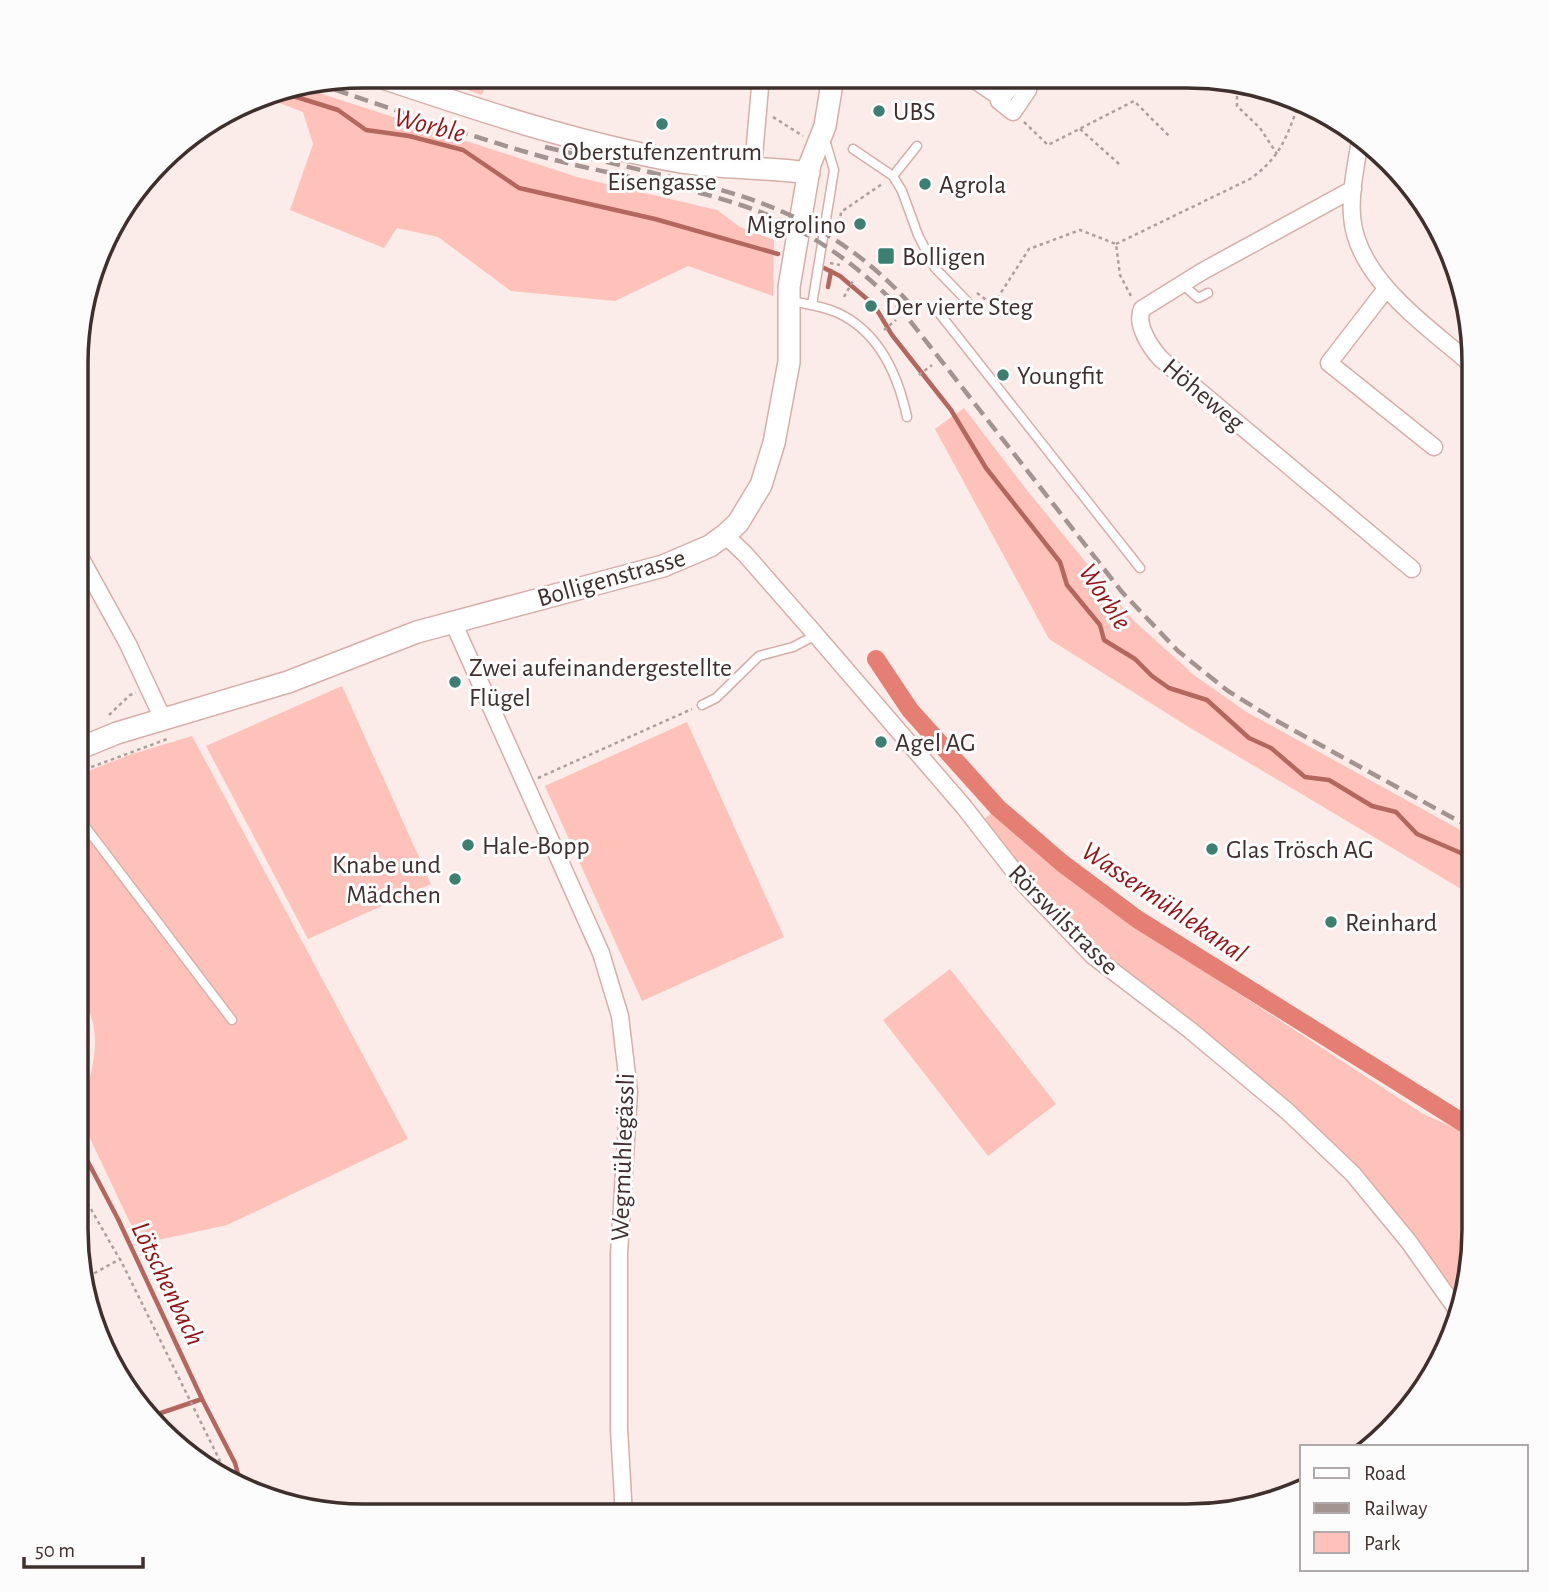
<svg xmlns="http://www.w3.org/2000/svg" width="1549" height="1592" font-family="'Alegreya Sans',sans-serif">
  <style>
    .green { fill: #fec2ba }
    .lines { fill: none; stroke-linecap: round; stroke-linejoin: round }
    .stream { stroke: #b3675f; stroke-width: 4.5 }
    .canal { stroke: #e57f74; stroke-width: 18 }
    .service-casing { stroke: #d5afaa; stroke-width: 11 }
    .minor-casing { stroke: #d5afaa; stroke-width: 19 }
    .secondary-casing { stroke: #d5afaa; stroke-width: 24 }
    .path { stroke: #ae9f9d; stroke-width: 2.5; stroke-dasharray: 3.5 3.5; stroke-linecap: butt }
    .service { stroke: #fff; stroke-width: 8 }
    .minor { stroke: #fff; stroke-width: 16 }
    .secondary { stroke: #fff; stroke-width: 21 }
    .rail { stroke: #a39492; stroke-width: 4.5; stroke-dasharray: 14 7; stroke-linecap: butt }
    .poi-dot { fill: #3d7f71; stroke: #fcfcfc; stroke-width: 2.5 }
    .labels { text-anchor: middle; stroke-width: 6; stroke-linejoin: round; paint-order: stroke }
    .poi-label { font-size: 26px; fill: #3f302e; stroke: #fcfcfc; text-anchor: start }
    .street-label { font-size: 26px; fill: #3f302e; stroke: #fcfcfc }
    .water-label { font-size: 28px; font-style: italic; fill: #911416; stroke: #fcfcfc }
    .rim { fill: none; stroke: #3f302e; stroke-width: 3.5 }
  </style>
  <rect width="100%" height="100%" fill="#fbebe9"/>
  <path class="green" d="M 425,75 L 486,76 L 483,86 L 485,87 L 482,95 Z
    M 298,86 L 577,177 L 717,210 L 740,227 L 774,240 L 773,296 L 688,266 L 615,301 L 511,291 L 438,237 L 397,228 L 384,248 L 290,210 L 313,144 L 303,112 L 261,96 L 270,91 Z
    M 964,408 L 1026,489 L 1133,620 L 1194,675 L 1245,711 L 1473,837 L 1473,896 L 1187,726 L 1049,639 L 935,429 Z
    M 342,686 L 431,884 L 308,939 L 206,746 Z
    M 687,722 L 784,937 L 642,1001 L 545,786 Z
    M 192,736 L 408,1139 L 227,1225 L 140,1244 L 79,1115 C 88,1083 102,1049 91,1016 C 89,1009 82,1004 77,998 L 78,775 L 129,755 Z
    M 993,812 L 1059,869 L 1134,925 L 1423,1114 L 1473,1136 L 1473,1248 L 1455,1307 L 1353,1174 L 1093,956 L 977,825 Z
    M 950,969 L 1056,1104 L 988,1156 L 883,1020 Z"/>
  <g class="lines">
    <path class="stream" d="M 274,90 L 338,110 L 366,130 L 409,136 L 463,150 L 519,188 L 655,219 L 778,254
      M 824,268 L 840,276 L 874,305 L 892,335 L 951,410 L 986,468 L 1060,562 L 1067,585 L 1100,625 L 1104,640 L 1135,659 L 1152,676 L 1169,688 L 1207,700 L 1249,738 L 1271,748 L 1305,777 L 1329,780 L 1372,806 L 1396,812 L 1417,834 L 1461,853 L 1473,863
      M 828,287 L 831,271
      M 76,1139 L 118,1219 L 202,1399 L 152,1416
      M 202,1399 L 235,1463 L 241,1485"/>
    <path class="canal" d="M 876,659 L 910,710 L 998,808 L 1062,863 L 1137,919 L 1473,1129"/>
    <defs>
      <path id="service" d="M 853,149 L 893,176 L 902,191 L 918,235 L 935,268 L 967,301
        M 893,176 L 917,146
        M 1182,284 L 1198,298 L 1208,293
        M 791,301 C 806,304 823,306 838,313 C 879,332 898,375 907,417
        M 812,305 L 834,170 L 825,140
        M 936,309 L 1140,568
        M 702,705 L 716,698 L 759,656 L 793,647 L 816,635
        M 78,817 L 232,1020
        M 76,1183 L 79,1187"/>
      <path id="minor" d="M 970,77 L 1001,98
        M 1015,82 L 1028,90 L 1013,112 L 999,101 Z
        M 1360,141 C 1356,165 1350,192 1352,216 C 1356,279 1429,327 1473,366
        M 753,167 L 761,76
        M 1353,189 L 1203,271 L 1142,309 C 1135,324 1150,347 1161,359 L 1412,569
        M 1386,289 L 1329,363 L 1434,447
        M 725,535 L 745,554 L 816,635 L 964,807 L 1024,884 L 1093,956 L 1190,1030 L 1287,1111 L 1353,1174 L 1409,1242 L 1455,1307
        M 79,555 L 128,644 L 163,719
        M 453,622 L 601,953 L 620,1016 L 629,1092 L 619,1254 L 619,1429 L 624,1516"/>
      <path id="secondary" d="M 374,75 C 475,109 576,143 681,162 C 723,169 767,167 809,173
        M 78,749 L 117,733 L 288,682 L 417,632 L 663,566 L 710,546 L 725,535 L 738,523 L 761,485 L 774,443 L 789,362 L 789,287 L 810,164 L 825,126 L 833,77"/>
    </defs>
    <use href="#service" class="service-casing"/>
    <use href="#minor" class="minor-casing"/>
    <use href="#secondary" class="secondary-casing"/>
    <path class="path" d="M 1063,77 L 1077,84
      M 1237,82 L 1237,106 L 1260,128 L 1277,154
      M 773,117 L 803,136
      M 1024,122 L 1048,145 L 1134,101 L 1169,136
      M 1080,129 L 1119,164
      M 839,230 L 841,212 L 882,184
      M 1116,244 L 1250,179 C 1280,158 1287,137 1299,103
      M 830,263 L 840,265
      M 977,293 L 993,305 L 1029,249 L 1080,230 L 1116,244 L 1120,275 L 1132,298
      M 844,297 L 854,279
      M 866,312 L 876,300
      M 884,330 L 896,320
      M 919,375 L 932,365
      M 109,715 L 130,695 L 136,693
      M 78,772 L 170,738
      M 538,778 L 692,709
      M 84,1197 L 119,1258
      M 82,1280 L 120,1259 L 221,1463 L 226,1480"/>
    <use href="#service" class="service"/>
    <use href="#minor" class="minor"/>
    <use href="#secondary" class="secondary"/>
    <path class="rail" d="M 315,83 C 392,109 469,136 547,158 C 618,177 694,186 763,213 C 818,236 864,270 904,313 L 1122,592 L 1178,651 L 1228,691 L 1275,720 L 1473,829
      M 545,147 L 670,177
      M 701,185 C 783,204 854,241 910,304"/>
  </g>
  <g class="poi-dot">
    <circle cx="879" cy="111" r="7"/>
    <circle cx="662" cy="124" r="7"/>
    <circle cx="925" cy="184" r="7"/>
    <circle cx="860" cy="224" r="7"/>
    <rect x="877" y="247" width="18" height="18" rx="3.5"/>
    <circle cx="871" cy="306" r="7"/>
    <circle cx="1003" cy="375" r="7"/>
    <circle cx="455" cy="682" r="7"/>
    <circle cx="881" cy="742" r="7"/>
    <circle cx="468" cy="845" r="7"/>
    <circle cx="1212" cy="849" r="7"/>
    <circle cx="455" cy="879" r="7"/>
    <circle cx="1331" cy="922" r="7"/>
  </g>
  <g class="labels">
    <g class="poi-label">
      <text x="893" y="120">UBS</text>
      <text x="662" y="160" text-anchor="middle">Oberstufenzentrum<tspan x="662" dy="30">Eisengasse</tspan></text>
      <text x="939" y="193">Agrola</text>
      <text x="846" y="233" text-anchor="end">Migrolino</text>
      <text x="902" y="265">Bolligen</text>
      <text x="885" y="315">Der vierte Steg</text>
      <text x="1017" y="384">Youngfit</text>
      <text x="469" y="676">Zwei aufeinandergestellte<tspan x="469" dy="30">Flügel</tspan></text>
      <text x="895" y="751">Agel AG</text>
      <text x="482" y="854">Hale-Bopp</text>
      <text x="1226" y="858">Glas Trösch AG</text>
      <text x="441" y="873" text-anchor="end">Knabe und<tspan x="441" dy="30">Mädchen</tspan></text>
      <text x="1345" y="931">Reinhard</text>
    </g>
    <g class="street-label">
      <text transform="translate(1204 394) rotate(40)" y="9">Höheweg</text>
      <text transform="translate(611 577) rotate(-16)" y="9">Bolligenstrasse</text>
      <text transform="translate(1064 919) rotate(45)" y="9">Rörswilstrasse</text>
      <text transform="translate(622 1157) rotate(-88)" y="9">Wegmühlegässli</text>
    </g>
    <g class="water-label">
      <text transform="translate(430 124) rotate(14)" y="10">Worble</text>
      <text transform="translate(1106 596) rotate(57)" y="10">Worble</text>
      <text transform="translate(1165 901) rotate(34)" y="10">Wassermühlekanal</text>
      <text transform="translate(169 1283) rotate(64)" y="10">Lötschenbach</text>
    </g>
  </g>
  <path d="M0 0H1549V1592H0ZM363 88H1187A275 275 0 0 1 1462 363V1229A275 275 0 0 1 1187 1504H363A275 275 0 0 1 88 1229V363A275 275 0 0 1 363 88Z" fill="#fcfcfc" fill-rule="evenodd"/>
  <path class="rim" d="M363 88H1187A275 275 0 0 1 1462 363V1229A275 275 0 0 1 1187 1504H363A275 275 0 0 1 88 1229V363A275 275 0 0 1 363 88Z"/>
  <rect x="1300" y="1445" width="228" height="126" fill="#fcfcfc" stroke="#b0aaaa" stroke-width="2"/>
  <rect x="1314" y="1468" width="35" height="10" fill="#ffffff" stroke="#b0aaaa" stroke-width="2"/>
  <text x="1364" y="1480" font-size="21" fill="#3f302e">Road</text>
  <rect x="1314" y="1503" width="35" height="10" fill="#a39492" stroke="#b0aaaa" stroke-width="2"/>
  <text x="1364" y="1515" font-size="21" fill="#3f302e">Railway</text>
  <rect x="1314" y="1532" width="35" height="21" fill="#fec2ba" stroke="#b0aaaa" stroke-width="2"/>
  <text x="1364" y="1550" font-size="21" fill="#3f302e">Park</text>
  <path d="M24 1557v10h119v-10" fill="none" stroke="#3f302e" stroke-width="3.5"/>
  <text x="35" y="1557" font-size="21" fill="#3f302e" stroke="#fcfcfc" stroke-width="5" paint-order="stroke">50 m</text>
</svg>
